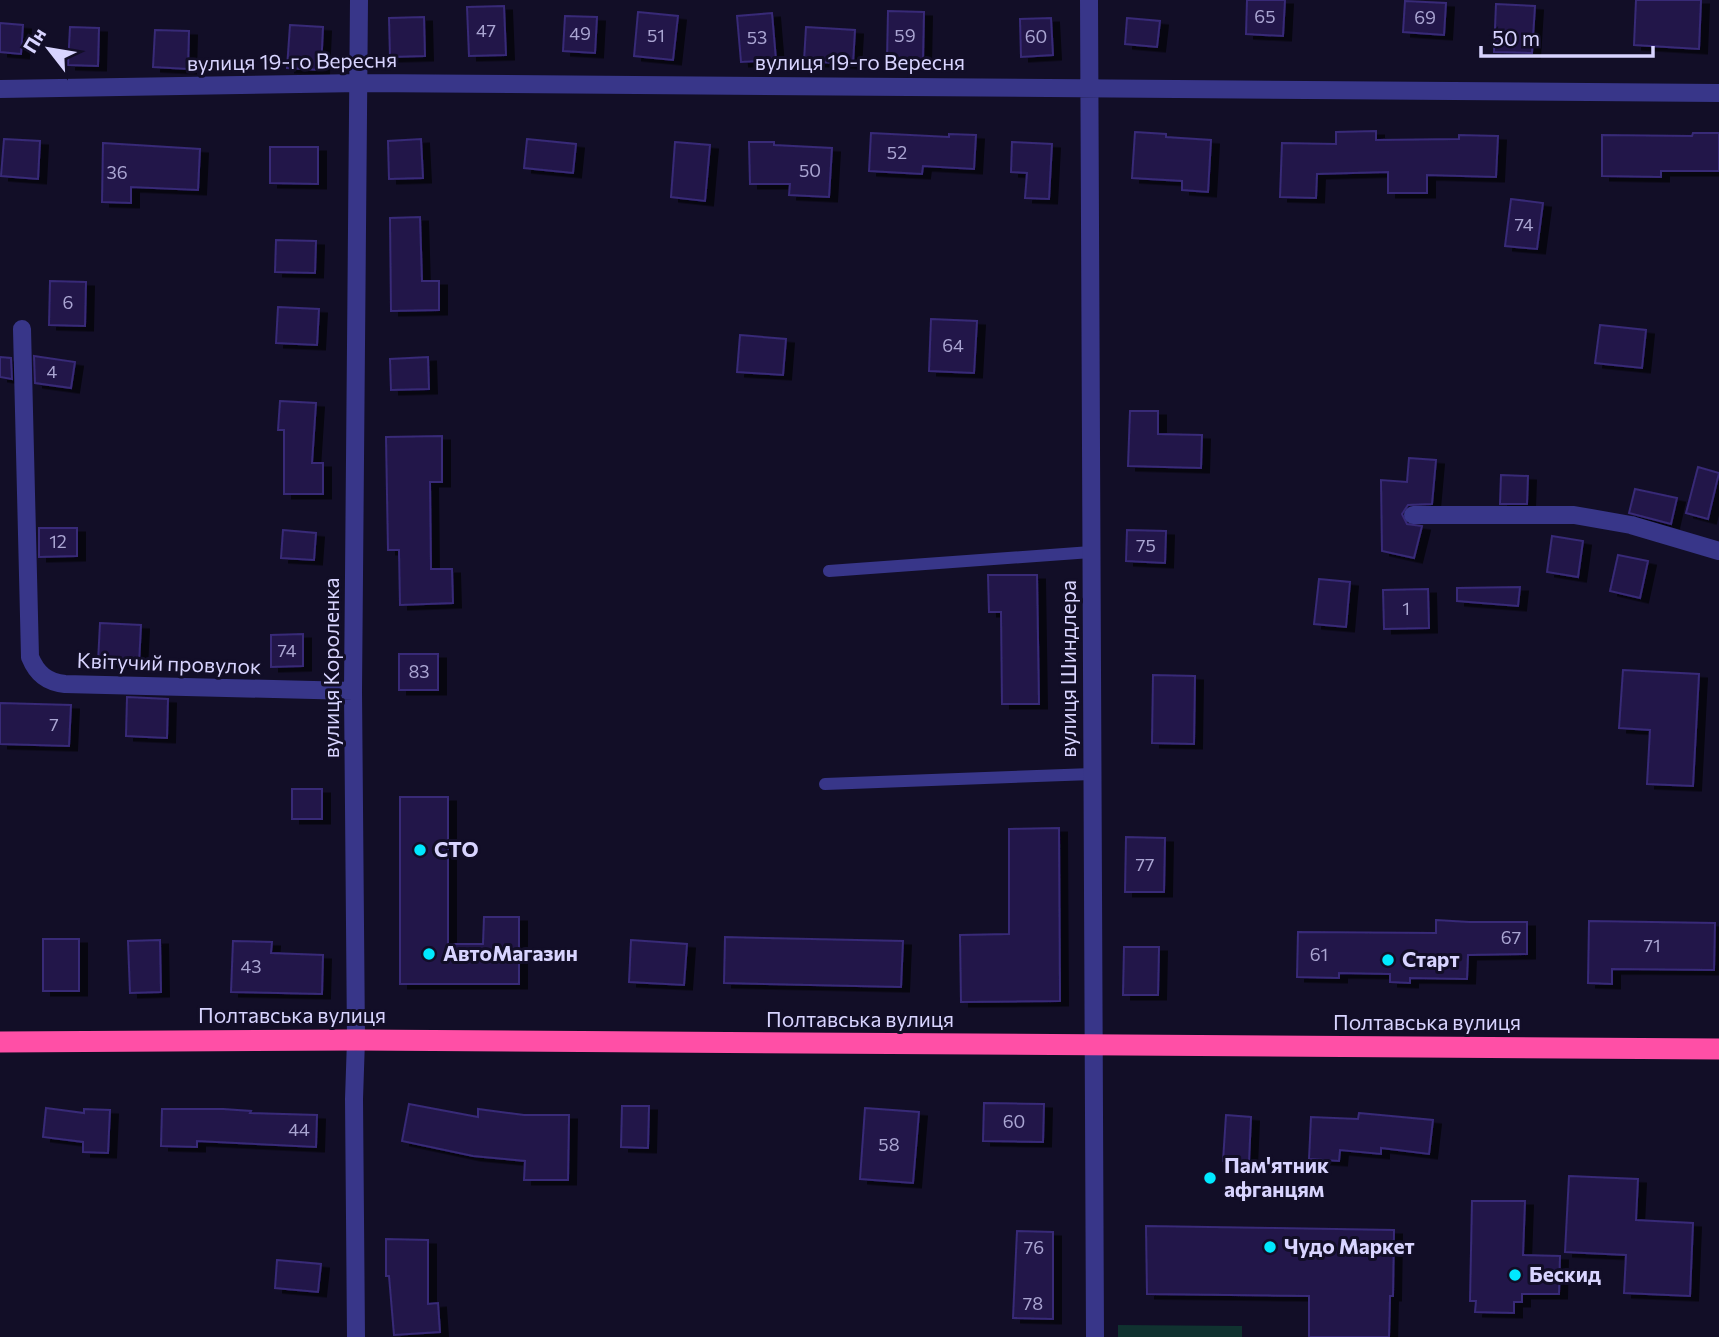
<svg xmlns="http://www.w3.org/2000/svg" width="1719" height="1337" font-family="Commissioner,sans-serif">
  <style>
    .park { fill: #103230 }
    .building { fill: #221849; stroke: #372977; stroke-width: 2; filter: url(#shadow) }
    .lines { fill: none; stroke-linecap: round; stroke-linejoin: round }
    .lane { stroke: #383689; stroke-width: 12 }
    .street { stroke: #383689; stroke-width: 18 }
    .highway { stroke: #ff4fa6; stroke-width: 21 }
    .poi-dot { fill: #00e9ff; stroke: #120e27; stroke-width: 2.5 }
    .labels { text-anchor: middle; stroke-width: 6; stroke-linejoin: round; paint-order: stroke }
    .number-label { font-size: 18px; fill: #aaa5d2 }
    .street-label { font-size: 21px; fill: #d8d4ff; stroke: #120e27 }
    .poi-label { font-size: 21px; font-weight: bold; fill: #d8d4ff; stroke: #120e27; text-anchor: start }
  </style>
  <defs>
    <filter id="shadow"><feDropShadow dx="8" dy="4.5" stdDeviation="0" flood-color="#0009"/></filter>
  </defs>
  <rect width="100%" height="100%" fill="#120e27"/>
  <path class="park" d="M 1118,1325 L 1242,1326 L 1242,1337 L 1118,1337 Z"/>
  <path class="building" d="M 1247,0 L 1285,0 L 1283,36 L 1246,34 Z
    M 1636,0 L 1701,0 L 1699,49 L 1634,45 Z
    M 1405,1 L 1446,3 L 1444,35 L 1403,32 Z
    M 1496,4 L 1535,6 L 1532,53 L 1494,52 Z
    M 504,6 L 506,55 L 469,56 L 467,7 Z
    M 888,11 L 924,12 L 923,61 L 887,60 Z
    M 638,12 L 678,16 L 673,60 L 634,56 Z
    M 772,13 L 776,60 L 741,62 L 737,16 Z
    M 565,16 L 597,17 L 595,53 L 563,51 Z
    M 424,17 L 425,56 L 390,57 L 389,18 Z
    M 1051,18 L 1053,55 L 1021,57 L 1020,19 Z
    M 1127,18 L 1160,21 L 1157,47 L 1125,44 Z
    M 0,23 L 23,25 L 21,54 L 0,52 Z
    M 290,25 L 323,27 L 321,70 L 287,68 Z
    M 70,27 L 99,28 L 98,66 L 68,65 Z
    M 806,27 L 855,30 L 853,64 L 804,61 Z
    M 155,30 L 189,31 L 188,69 L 153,67 Z
    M 1376,131 L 1376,140 L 1459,139 L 1459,135 L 1498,136 L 1496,177 L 1427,175 L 1427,193 L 1388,193 L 1388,172 L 1317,174 L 1316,198 L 1280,197 L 1282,143 L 1336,144 L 1336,132 Z
    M 1135,132 L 1166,134 L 1166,137 L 1211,140 L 1208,192 L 1182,190 L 1182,181 L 1132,178 Z
    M 871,133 L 949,137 L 949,134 L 976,135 L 974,169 L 923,166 L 922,174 L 869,171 Z
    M 1693,133 L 1719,133 L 1719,171 L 1661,171 L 1661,177 L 1602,176 L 1602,135 L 1692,136 Z
    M 4,139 L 40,141 L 38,179 L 1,176 Z
    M 421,139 L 423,178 L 389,179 L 388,141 Z
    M 527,139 L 576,144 L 573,173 L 524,168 Z
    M 675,142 L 710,145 L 705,201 L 671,197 Z
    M 749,142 L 774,142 L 774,145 L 832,148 L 829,197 L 789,195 L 790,184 L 750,184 Z
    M 1012,142 L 1052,144 L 1049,199 L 1025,198 L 1027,173 L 1011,172 Z
    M 103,143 L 200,149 L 198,190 L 131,187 L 131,203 L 102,202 Z
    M 270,147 L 318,147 L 318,184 L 270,183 Z
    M 1511,199 L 1543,203 L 1537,249 L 1505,246 Z
    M 420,217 L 422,281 L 439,281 L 439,310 L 391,311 L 390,218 Z
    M 276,240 L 316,241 L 315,273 L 275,272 Z
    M 50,281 L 86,282 L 85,326 L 49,325 Z
    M 278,307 L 319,309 L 317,345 L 276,343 Z
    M 931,319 L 977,321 L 974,373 L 929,371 Z
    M 1600,325 L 1646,330 L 1642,368 L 1595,363 Z
    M 740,335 L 786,339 L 783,375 L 737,372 Z
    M 34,356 L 75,362 L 71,388 L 35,383 Z
    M 0,357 L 11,358 L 12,379 L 0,377 Z
    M 428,357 L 429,389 L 391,390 L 390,359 Z
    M 280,401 L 316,403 L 312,463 L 323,463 L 323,494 L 284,494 L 284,430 L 278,430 Z
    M 1130,411 L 1158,411 L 1158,434 L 1202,435 L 1201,468 L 1128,466 Z
    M 442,436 L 442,482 L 430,482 L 431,569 L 452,569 L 453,603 L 400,605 L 399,550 L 388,550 L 386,437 Z
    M 1409,458 L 1436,460 L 1432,504 L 1408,505 L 1402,514 L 1407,524 L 1422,526 L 1414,558 L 1382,551 L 1381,480 L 1407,482 Z
    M 1698,467 L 1719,473 L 1708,519 L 1686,513 Z
    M 1501,475 L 1528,476 L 1527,504 L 1500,504 Z
    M 1635,489 L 1677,498 L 1671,524 L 1629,513 Z
    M 39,528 L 77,528 L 77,556 L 39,557 Z
    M 283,530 L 316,533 L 314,560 L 281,558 Z
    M 1127,530 L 1166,531 L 1165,563 L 1126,561 Z
    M 1552,536 L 1583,541 L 1578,577 L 1547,572 Z
    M 1618,555 L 1648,561 L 1640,598 L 1610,591 Z
    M 988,575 L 1037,575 L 1039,704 L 1002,704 L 1001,612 L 989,612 Z
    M 1319,579 L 1350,582 L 1346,627 L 1314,624 Z
    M 1520,587 L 1518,606 L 1457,601 L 1457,588 Z
    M 1428,589 L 1429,628 L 1384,629 L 1383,590 Z
    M 100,623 L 141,625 L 139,664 L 98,662 Z
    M 303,634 L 303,666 L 271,667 L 271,635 Z
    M 399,654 L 438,654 L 438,690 L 399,690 Z
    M 1623,670 L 1699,674 L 1693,786 L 1647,784 L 1650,730 L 1619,728 Z
    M 1153,675 L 1195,676 L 1194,744 L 1152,743 Z
    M 127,697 L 168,699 L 167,738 L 126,736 Z
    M 0,703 L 71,705 L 69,746 L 0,744 Z
    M 292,789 L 322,789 L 322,819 L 292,819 Z
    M 400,797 L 448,797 L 448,944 L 483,944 L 484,917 L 519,917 L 519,984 L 400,984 Z
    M 1059,828 L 1060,1001 L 961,1002 L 960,935 L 1009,934 L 1009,829 Z
    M 1126,837 L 1165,838 L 1164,892 L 1125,892 Z
    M 1436,920 L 1469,922 L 1527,922 L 1527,954 L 1468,955 L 1467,979 L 1410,978 L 1410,983 L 1390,982 L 1390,974 L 1339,973 L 1339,978 L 1297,977 L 1298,932 L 1436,933 Z
    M 1589,921 L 1715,923 L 1714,970 L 1612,969 L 1612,984 L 1588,983 Z
    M 725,937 L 903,941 L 901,987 L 724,983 Z
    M 43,939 L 79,939 L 79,991 L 43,991 Z
    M 160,940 L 161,992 L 130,993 L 128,941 Z
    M 631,940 L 687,944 L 684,985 L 629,982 Z
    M 233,941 L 272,942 L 271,953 L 323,955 L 322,994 L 231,992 Z
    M 1124,947 L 1159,947 L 1158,995 L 1123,995 Z
    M 984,1103 L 1044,1104 L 1043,1142 L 983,1141 Z
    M 409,1104 L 478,1117 L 478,1109 L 524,1115 L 569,1115 L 568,1180 L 524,1180 L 525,1161 L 473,1156 L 402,1141 Z
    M 622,1106 L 649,1106 L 648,1148 L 621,1147 Z
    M 46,1108 L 84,1113 L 84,1109 L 110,1110 L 108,1153 L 83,1152 L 83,1142 L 43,1137 Z
    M 865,1108 L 919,1112 L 913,1183 L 860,1179 Z
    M 162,1109 L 223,1109 L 251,1111 L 250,1113 L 317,1115 L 316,1147 L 197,1141 L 197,1147 L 161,1146 Z
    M 1359,1113 L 1433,1120 L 1429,1154 L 1381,1148 L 1381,1154 L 1340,1150 L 1339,1161 L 1309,1159 L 1311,1117 L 1358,1119 Z
    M 1226,1115 L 1251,1117 L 1249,1162 L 1223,1161 Z
    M 1569,1176 L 1638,1179 L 1636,1220 L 1693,1223 L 1690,1296 L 1624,1293 L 1626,1255 L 1565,1252 Z
    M 1472,1201 L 1525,1201 L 1523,1255 L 1560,1256 L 1559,1294 L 1522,1294 L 1522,1302 L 1514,1302 L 1514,1313 L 1475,1312 L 1476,1301 L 1470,1301 Z
    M 1146,1226 L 1394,1230 L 1393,1296 L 1390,1296 L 1389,1337 L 1309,1337 L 1309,1296 L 1147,1294 Z
    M 1017,1231 L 1053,1232 L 1053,1319 L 1013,1318 Z
    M 386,1239 L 428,1240 L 428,1304 L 438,1303 L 440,1332 L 394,1335 L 389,1276 L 386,1276 Z
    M 277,1260 L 321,1264 L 318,1292 L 275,1288 Z"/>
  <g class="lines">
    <path class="lane" d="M 829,571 L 1091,552
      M 825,784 L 1092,774"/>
    <path class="street" d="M 1089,0 L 1095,1337
      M 0,89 L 360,83 L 1719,93
      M 22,329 L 30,657 C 37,674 47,682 65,684 L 353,691
      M 1413,515 L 1574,515 L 1631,525 L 1719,551
      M 356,1337 L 354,1099 L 356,1040 L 353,691 L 359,0"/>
    <path class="highway" d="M 0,1042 L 356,1040 L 1719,1049"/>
  </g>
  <g class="poi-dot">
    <circle cx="420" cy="850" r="7"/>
    <circle cx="429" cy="954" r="7"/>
    <circle cx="1388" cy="960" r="7"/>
    <circle cx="1210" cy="1178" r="7"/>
    <circle cx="1270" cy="1247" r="7"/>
    <circle cx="1515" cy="1275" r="7"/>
  </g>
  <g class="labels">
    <g class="number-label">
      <text x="1265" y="23">65</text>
      <text x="1425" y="24">69</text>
      <text x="486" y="37">47</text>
      <text x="580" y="40">49</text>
      <text x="656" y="42">51</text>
      <text x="905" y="42">59</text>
      <text x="1036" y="43">60</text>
      <text x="757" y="44">53</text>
      <text x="897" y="159">52</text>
      <text x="810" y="177">50</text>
      <text x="117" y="179">36</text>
      <text x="1524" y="231">74</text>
      <text x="68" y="309">6</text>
      <text x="953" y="352">64</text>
      <text x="52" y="378">4</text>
      <text x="58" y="548">12</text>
      <text x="1146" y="552">75</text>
      <text x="1406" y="615">1</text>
      <text x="287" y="657">74</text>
      <text x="419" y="678">83</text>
      <text x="54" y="731">7</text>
      <text x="1145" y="871">77</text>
      <text x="1511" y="944">67</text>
      <text x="1652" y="952">71</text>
      <text x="1319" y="961">61</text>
      <text x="251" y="973">43</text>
      <text x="1014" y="1128">60</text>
      <text x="299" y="1136">44</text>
      <text x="889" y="1151">58</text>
      <text x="1034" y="1254">76</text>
      <text x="1033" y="1310">78</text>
    </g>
    <g class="street-label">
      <text transform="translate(292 62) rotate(-1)" y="7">вулиця 19-го Вересня</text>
      <text x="860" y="70">вулиця 19-го Вересня</text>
      <text transform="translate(169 664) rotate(2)" y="7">Квітучий провулок</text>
      <text transform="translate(332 668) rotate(-90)" y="7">вулиця Короленка</text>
      <text transform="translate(1069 669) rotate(-90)" y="7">вулиця Шиндлера</text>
      <text x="292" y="1023">Полтавська вулиця</text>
      <text x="860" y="1027">Полтавська вулиця</text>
      <text x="1427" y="1030">Полтавська вулиця</text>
    </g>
    <g class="poi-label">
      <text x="434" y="857">СТО</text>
      <text x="443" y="961">АвтоМагазин</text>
      <text x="1402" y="967">Старт</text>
      <text x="1224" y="1173">Пам'ятник<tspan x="1224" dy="24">афганцям</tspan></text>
      <text x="1284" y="1254">Чудо Маркет</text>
      <text x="1529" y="1282">Бескид</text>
    </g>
  </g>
  <g transform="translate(49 49) rotate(301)" stroke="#120e27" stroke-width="5" paint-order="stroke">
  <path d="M0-5L12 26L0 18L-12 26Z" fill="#d8d4ff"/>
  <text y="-10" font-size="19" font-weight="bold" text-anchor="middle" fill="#d8d4ff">Пн</text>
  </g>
  <path d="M1481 46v10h172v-10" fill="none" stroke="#d8d4ff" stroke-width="3.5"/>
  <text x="1492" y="46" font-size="21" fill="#d8d4ff" stroke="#120e27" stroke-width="5" paint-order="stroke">50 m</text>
</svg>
